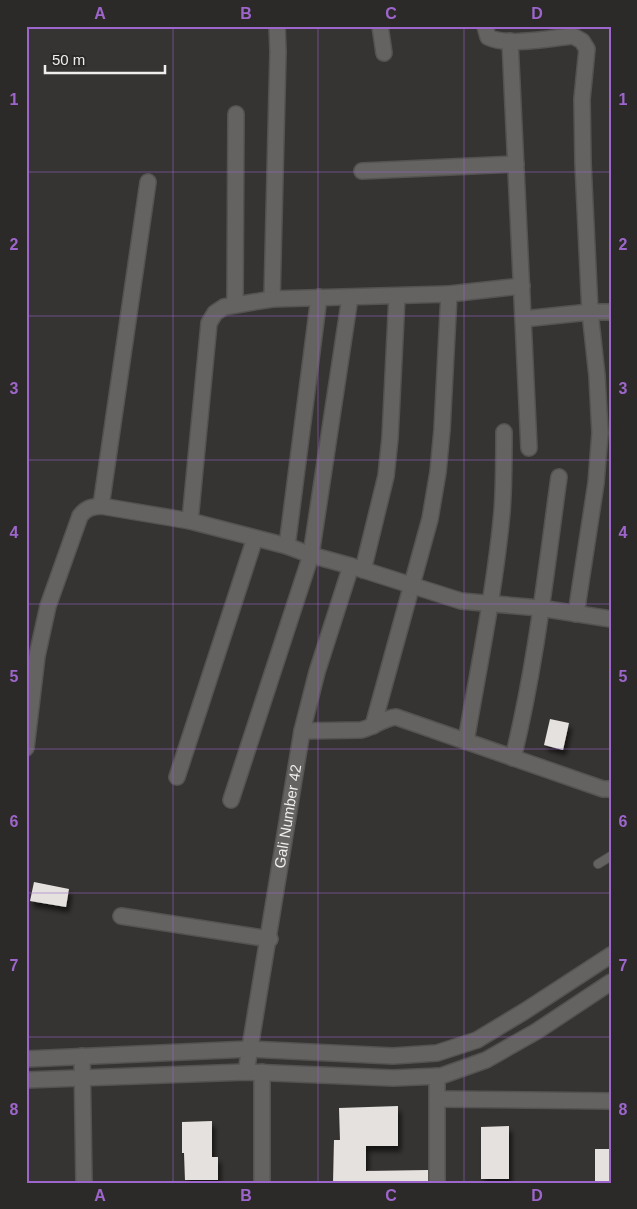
<svg xmlns="http://www.w3.org/2000/svg" width="637" height="1209" font-family="Arial,sans-serif">
  <style>
    .building { fill: #e4e1de; filter: url(#shadow) }
    .lines { fill: none; stroke-linecap: round; stroke-linejoin: round }
    .lane-casing { stroke: #545351; stroke-width: 10 }
    .street-casing { stroke: #545351; stroke-width: 18 }
    .secondary-casing { stroke: #545351; stroke-width: 18 }
    .lane { stroke: #656361; stroke-width: 8 }
    .street { stroke: #656361; stroke-width: 15 }
    .secondary { stroke: #656361; stroke-width: 15 }
    .grid { fill: none; stroke: #9e66cc; stroke-width: 1; stroke-opacity: 0.55 }
    .labels { text-anchor: middle; stroke-width: 5; stroke-linejoin: round; paint-order: stroke }
    .street-label { font-size: 15px; fill: #efeeec; stroke: #2c2a28 }
    .neatline { fill: none; stroke: #9e66cc; stroke-width: 2 }
    .grid-label { font-size: 16px; text-anchor: middle; font-weight: bold; fill: #9e66cc }
  </style>
  <defs>
    <filter id="shadow"><feDropShadow dx="3" dy="5.5" stdDeviation="2.5" flood-color="#0009"/></filter>
  </defs>
  <rect width="100%" height="100%" fill="#363432"/>
  <path class="building" d="M 550,719 L 569,723 L 563,750 L 544,745 Z
    M 34,882 L 69,889 L 66,907 L 30,901 Z
    M 398,1106 L 398,1146 L 366,1146 L 366,1171 L 428,1170 L 428,1183 L 333,1183 L 334,1140 L 340,1140 L 339,1108 Z
    M 212,1121 L 212,1157 L 218,1157 L 218,1180 L 185,1180 L 184,1153 L 182,1153 L 182,1122 Z
    M 509,1126 L 509,1179 L 481,1179 L 481,1127 Z
    M 595,1149 L 611,1149 L 611,1182 L 595,1182 Z"/>
  <g class="lines">
    <defs>
      <path id="lane" d="M 598,864 L 611,856"/>
      <g id="street">
        <path d="M 380,26 L 384,53"/>
        <path d="M 485,26 L 488,37 C 508,47 550,38 573,36 L 582,41 L 587,49 L 582,99 L 583,163 L 590,312 L 611,312"/>
        <path d="M 510,41 L 523,319 L 590,312 L 597,376 L 600,433 L 596,483 L 576,614"/>
        <path d="M 362,171 L 516,164"/>
        <path d="M 272,299 L 278,51 L 277,26"/>
        <path d="M 235,305 L 236,114"/>
        <path d="M 523,319 L 529,448"/>
        <path d="M 101,506 L 148,182"/>
        <path d="M 190,521 L 209,323 L 215,313 L 224,307 L 272,299 L 449,294"/>
        <path d="M 287,546 L 319,297"/>
        <path d="M 363,570 L 386,476 L 390,438 L 397,296"/>
        <path d="M 373,726 L 430,519 L 438,472 L 442,430 L 449,294 L 522,286"/>
        <path d="M 302,731 L 361,730 C 374,727 383,718 396,717 L 603,789 L 611,789"/>
        <path d="M 466,741 C 479,665 495,589 502,512 C 504,486 504,459 504,432"/>
        <path d="M 26,748 L 37,656 L 48,606 L 80,516 C 86,508 91,507 101,506 L 190,521 L 287,546 L 311,555 L 351,566 L 461,601 L 540,608 L 611,619"/>
        <path d="M 513,758 C 536,665 546,571 559,477"/>
        <path d="M 177,777 L 255,538"/>
        <path d="M 231,800 L 311,555 L 350,297"/>
        <path d="M 121,916 L 270,939"/>
        <path d="M 82,1056 L 84,1183"/>
        <path id="s1" d="M 246,1072 L 302,731 L 317,672 L 351,566"/>
        <path d="M 262,1072 L 262,1183"/>
        <path d="M 437,1076 L 437,1183"/>
        <path d="M 437,1099 L 611,1101"/>
      </g>
      <path id="secondary" d="M 26,1059 L 250,1049 L 393,1056 L 437,1053 L 477,1040 L 525,1011 L 611,955
        M 26,1080 L 246,1072 L 393,1078 L 441,1076 L 486,1060 L 537,1031 L 611,982"/>
    </defs>
    <use href="#lane" class="lane-casing"/>
    <use href="#street" class="street-casing"/>
    <use href="#secondary" class="secondary-casing"/>
    <use href="#lane" class="lane"/>
    <use href="#street" class="street"/>
    <use href="#secondary" class="secondary"/>
  </g>
  <path class="grid" d="M 173,26 L 173,1183M 318,26 L 318,1183M 464,26 L 464,1183M 26,172 L 611,172M 26,316 L 611,316M 26,460 L 611,460M 26,604 L 611,604M 26,749 L 611,749M 26,893 L 611,893M 26,1037 L 611,1037"/>
  <g class="labels">
    <g class="street-label">
      <text dy="5" stroke="none"><textPath href="#s1" startOffset="259">Gali Number 42</textPath></text>
    </g>
  </g>
  <rect width="637" height="1209" fill="none" stroke="#2c2a28" stroke-width="55"/>
  <path d="M45 65v8h120v-8" fill="none" stroke="#efeeec" stroke-width="2.5"/>
  <text x="52" y="65" font-size="15" fill="#efeeec" stroke="#2c2a28" stroke-width="4" paint-order="stroke">50 m</text>
  <rect x="28" y="28" width="582" height="1154" class="neatline"/>
  <g class="grid-label">
    <text x="100" y="19">A</text>
    <text x="246" y="19">B</text>
    <text x="391" y="19">C</text>
    <text x="537" y="19">D</text>
    <text x="14" y="105">1</text>
    <text x="623" y="105">1</text>
    <text x="14" y="250">2</text>
    <text x="623" y="250">2</text>
    <text x="14" y="394">3</text>
    <text x="623" y="394">3</text>
    <text x="14" y="538">4</text>
    <text x="623" y="538">4</text>
    <text x="14" y="682">5</text>
    <text x="623" y="682">5</text>
    <text x="14" y="827">6</text>
    <text x="623" y="827">6</text>
    <text x="14" y="971">7</text>
    <text x="623" y="971">7</text>
    <text x="14" y="1115">8</text>
    <text x="623" y="1115">8</text>
    <text x="100" y="1201">A</text>
    <text x="246" y="1201">B</text>
    <text x="391" y="1201">C</text>
    <text x="537" y="1201">D</text>
  </g>
</svg>
